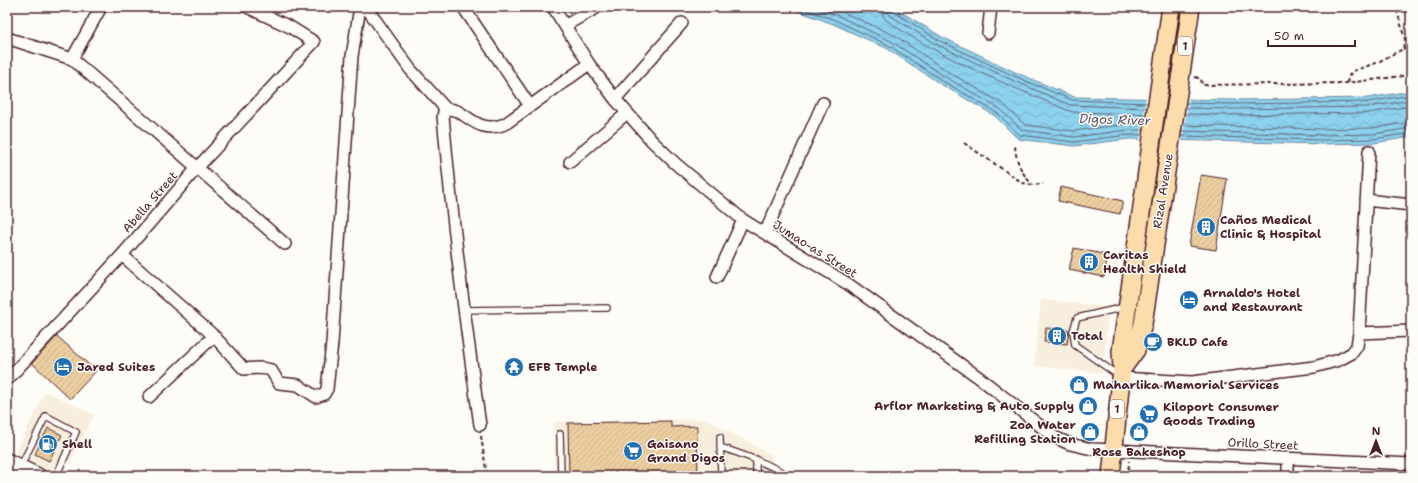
<svg xmlns="http://www.w3.org/2000/svg" width="1418" height="483" font-family="'Shantell Sans',sans-serif">
  <style>
    .built { fill: #f8eedd }
    .water { fill: url(#water-waves); stroke: #728a9f }
    .pier { fill: #fdfcf7 }
    .lines { fill: none; stroke-linecap: round; stroke-linejoin: round }
    .shore { stroke: #646679; stroke-width: 1 }
    .building { fill: url(#building-hatch); stroke: #4a1f2b }
    .lane-casing { stroke: #4a1f2b; stroke-width: 8 }
    .street-casing { stroke: #4a1f2b; stroke-width: 14 }
    .secondary-casing { stroke: #4a1f2b; stroke-width: 18 }
    .primary-casing { stroke: #4a1f2b; stroke-width: 20 }
    .path { stroke: #4a1f2b; stroke-width: 2; stroke-dasharray: 4 3; stroke-linecap: butt }
    .lane { stroke: #fdfcf7; stroke-width: 5.5 }
    .street { stroke: #fdfcf7; stroke-width: 11 }
    .secondary { stroke: #fdfcf7; stroke-width: 15 }
    .primary { stroke: #fddcac; stroke-width: 17 }
    .labels { text-anchor: middle; stroke-width: 3; stroke-linejoin: round; paint-order: stroke }
    .shield { fill: #fdfcf7; stroke: #806168; stroke-width: 1 }
    .shield-label { font-size: 11px; font-weight: bold; fill: #4a1f2b }
    .street-label { font-size: 12px; fill: #4a1f2b; stroke: #fdfcf7 }
    .poi-label { font-size: 12px; font-weight: bold; fill: #4a1f2b; stroke: #fdfcf7; text-anchor: start }
    .water-label { font-size: 13px; font-style: italic; fill: #5e5465; stroke: #fdfcf7 }
  </style>
  <defs>
    <pattern id="water-waves" width="16" height="10" patternUnits="userSpaceOnUse"><rect width="16" height="10" fill="#8cd1ed"/><path d="M0 5q4-4 8 0t8 0" fill="none" stroke="#7ab3cb"/></pattern>
    <pattern id="building-hatch" width="6" height="6" patternUnits="userSpaceOnUse"><rect width="6" height="6" fill="#eccfa0"/><path d="M-1 1l2-2M0 6l6-6M5 7l2-2" fill="none" stroke="#ccb18a"/></pattern>
  </defs>
  <rect width="100%" height="100%" fill="#fdfcf7"/>
  <filter id="ink" filterUnits="userSpaceOnUse"><feTurbulence type="fractalNoise" baseFrequency=".025" numOctaves="2"/><feDisplacementMap in="SourceGraphic" scale="8" xChannelSelector="R" yChannelSelector="G"/><feConvolveMatrix kernelMatrix="1 2 1 2 8 2 1 2 1" color-interpolation-filters="sRGB"/></filter>
  <g filter="url(#ink)">
    <path class="built" d="M 1041,300 L 1109,307 L 1102,373 L 1034,366 Z
      M 46,391 L 94,415 L 63,476 L 57,476 L 14,455 Z
      M 706,419 L 772,455 L 773,476 L 555,476 L 554,422 Z"/>
    <path class="water" d="M 787,7 L 893,7 L 942,37 L 1015,72 L 1074,97 L 1234,100 L 1368,98 L 1411,91 L 1411,137 L 1374,143 L 1322,144 L 1129,139 L 1074,146 L 1018,139 L 995,116 L 939,83 L 886,48 L 833,24 Z"/>
    <path class="pier" d="M 1146,97 L 1189,97 L 1182,142 L 1140,141 Z"/>
    <g class="lines">
      <path class="shore" d="M 798,7 L 835,20 L 888,45 L 941,80 L 997,113 L 1020,135 L 1073,142 L 1128,135 L 1143,135
        M 813,7 L 836,15 L 891,41 L 944,76 L 1000,109 L 1022,130 L 1074,137 L 1128,130 L 1143,130
        M 831,7 L 894,35 L 947,71 L 1003,104 L 1025,125 L 1074,131 L 1127,124 L 1144,124
        M 881,7 L 882,14 L 886,20 C 942,59 1006,84 1067,110 L 1073,112 L 1146,114
        M 887,7 L 888,13 L 891,16 L 938,45 L 1012,80 L 1070,105 L 1147,108
        M 892,7 L 894,12 L 940,41 L 1014,76 L 1072,100 L 1147,103
        M 1186,103 L 1234,104 L 1368,102 L 1411,95
        M 1185,108 L 1234,109 L 1368,107 L 1411,100
        M 1184,114 L 1234,115 L 1368,113 L 1411,106
        M 1183,125 L 1322,129 L 1373,128 L 1411,122
        M 1182,131 L 1322,135 L 1373,134 L 1411,128
        M 1181,136 L 1322,140 L 1374,139 L 1411,133"/>
    </g>
    <path class="building" d="M 1201,175 L 1227,179 L 1216,250 L 1189,246 Z
      M 1061,187 L 1123,201 L 1120,214 L 1058,201 Z
      M 1074,248 L 1108,255 L 1104,277 L 1069,270 Z
      M 1046,328 L 1069,330 L 1067,344 L 1044,342 Z
      M 57,336 L 96,371 L 70,399 L 32,363 Z
      M 671,421 L 671,427 L 697,426 L 698,476 L 569,476 L 568,423 Z
      M 48,428 L 62,435 L 49,461 L 35,454 Z"/>
    <g class="lines">
      <defs>
        <path id="lane" d="M 464,310 L 607,308
          M 1119,376 L 1075,345 L 1073,331 L 1077,318 L 1125,307
          M 560,434 L 561,476
          M 720,437 L 721,476
          M 720,447 C 744,455 767,463 789,476
          M 756,459 L 756,476
          M 20,467 L 46,416 L 76,432 L 56,476"/>
        <path id="street" d="M 366,7 L 410,69 L 446,109 C 466,107 474,136 505,124 L 589,64
          M 463,7 L 530,106
          M 553,7 L 589,64 L 615,99 L 652,141 L 676,164 L 743,220 L 848,284 L 981,379 L 1054,437 L 1070,444 L 1092,449 L 1411,464
          M 566,25 L 598,7
          M 988,33 L 991,7
          M 7,38 L 72,59 L 285,244
          M 72,59 L 101,7
          M 615,99 L 682,23
          M 446,109 L 444,112 L 443,116 C 452,219 465,322 480,425
          M 570,162 L 627,113
          M 1366,200 L 1411,205
          M 765,233 L 823,103
          M 122,255 L 214,336 L 244,369 C 254,368 262,367 271,370 L 279,383 L 298,385 L 316,397 L 324,394 L 327,389 L 332,343 L 352,56 L 360,7
          M 717,277 L 743,220
          M 1359,333 L 1411,331
          M 1121,378 L 1192,382 L 1314,367 L 1339,360 L 1352,353 L 1357,346 L 1359,333 L 1369,151
          M 7,380 L 122,255 L 197,168 L 314,42 L 290,27 L 247,7
          M 149,397 L 214,336
          M 1288,476 L 1288,458"/>
        <path id="secondary" d="M 7,461 L 38,476"/>
        <path id="primary" d="M 1122,369 L 1136,350 L 1143,324 L 1191,7
          M 1111,476 L 1122,369 L 1121,351 L 1171,7"/>
      </defs>
      <use href="#lane" class="lane-casing"/>
      <use href="#street" class="street-casing"/>
      <use href="#secondary" class="secondary-casing"/>
      <use href="#primary" class="primary-casing"/>
      <path class="path" d="M 1403,49 L 1411,46
        M 1195,77 L 1201,79 L 1202,85 L 1347,83 L 1411,75
        M 1347,83 L 1348,77 L 1353,71 L 1376,63 L 1403,49 L 1405,39 L 1396,7
        M 964,143 L 1023,183 L 1033,185 L 1043,184
        M 1015,146 C 1016,161 1021,173 1032,184
        M 481,436 L 487,476
        M 1128,476 L 1129,461"/>
      <use href="#lane" class="lane"/>
      <use href="#street" class="street"/>
      <use href="#secondary" class="secondary"/>
      <use href="#primary" class="primary"/>
    </g>
  </g>
  <defs>
    <symbol id="building-disc" viewBox="-11 -11 22 22"><circle r="9.5" fill="#1f6fb2" stroke="#fdfcf7"/><path d="M-4-6H4V6H1V3H-1V6H-4ZM-2.5-4.3h1.7v1.8h-1.7ZM.8-4.3h1.7v1.8H.8ZM-2.5-1h1.7V.8h-1.7ZM.8-1h1.7V.8H.8Z" fill="#fff"/></symbol>
    <symbol id="hotel-disc" viewBox="-11 -11 22 22"><circle r="9.5" fill="#1f6fb2" stroke="#fdfcf7"/><path d="M-6-4.5h1.5V1H6V5H4.5V3h-9V5H-6ZM-4 0a1.8 1.8 0 1 1 3.6 0ZM.5 0V-2.5h3Q6-2.5 6 0Z" fill="#fff"/></symbol>
    <symbol id="cafe-disc" viewBox="-11 -11 22 22"><circle r="9.5" fill="#1f6fb2" stroke="#fdfcf7"/><path d="M-5.5-4.5H6V0H3Q3 3.5 0 3.5H-2.5Q-5.5 3.5-5.5 0ZM3-3.2v2h1.7v-2ZM-6 4.5H4V6H-6Z" fill="#fff"/></symbol>
    <symbol id="temple-disc" viewBox="-11 -11 22 22"><circle r="9.5" fill="#1f6fb2" stroke="#fdfcf7"/><path d="M0-6L5-2H3V0L6.5 2.5H4V6H1.5V3h-3V6H-4V2.5H-6.5L-3 0V-2H-5Z" fill="#fff"/></symbol>
    <symbol id="shop-disc" viewBox="-11 -11 22 22"><circle r="9.5" fill="#1f6fb2" stroke="#fdfcf7"/><path d="M-5-2.5h2.3a2.7 3.5 0 0 1 5.4 0H5L5.5 6h-11ZM-1.5-2.5h3a1.5 2.3 0 0 0-3 0Z" fill="#fff"/></symbol>
    <symbol id="supermarket-disc" viewBox="-11 -11 22 22"><circle r="9.5" fill="#1f6fb2" stroke="#fdfcf7"/><path d="M-6-5.5h2.5l.6 2H6L4.5 2H-2.5L-4.4-4H-6ZM-1.5 3.2a1.3 1.3 0 1 0 .1 0ZM3 3.2a1.3 1.3 0 1 0 .1 0Z" fill="#fff"/></symbol>
    <symbol id="fuel-disc" viewBox="-11 -11 22 22"><circle r="9.5" fill="#1f6fb2" stroke="#fdfcf7"/><path d="M-5.5-6h7V0h2V4h1.3V-2.5L3-4.5l.8-.8L6-3V5H2.5V1h-1V6h-7ZM-4.2-4.7v3.2H.2V-4.7Z" fill="#fff"/></symbol>
  </defs>
  <g fill-rule="evenodd">
    <use href="#building-disc" x="1195" y="216" width="22" height="22"/>
    <use href="#building-disc" x="1078" y="251" width="22" height="22"/>
    <use href="#hotel-disc" x="1178" y="289" width="22" height="22"/>
    <use href="#building-disc" x="1046" y="325" width="22" height="22"/>
    <use href="#cafe-disc" x="1142" y="331" width="22" height="22"/>
    <use href="#hotel-disc" x="52" y="356" width="22" height="22"/>
    <use href="#temple-disc" x="503" y="356" width="22" height="22"/>
    <use href="#shop-disc" x="1068" y="374" width="22" height="22"/>
    <use href="#shop-disc" x="1077" y="395" width="22" height="22"/>
    <use href="#supermarket-disc" x="1138" y="403" width="22" height="22"/>
    <use href="#shop-disc" x="1079" y="421" width="22" height="22"/>
    <use href="#shop-disc" x="1128" y="421" width="22" height="22"/>
    <use href="#fuel-disc" x="37" y="433" width="22" height="22"/>
    <use href="#supermarket-disc" x="622" y="440" width="22" height="22"/>
  </g>
  <g class="labels">
    <g class="shield">
      <rect x="1178" y="37" width="14" height="18" rx="3"/>
      <rect x="1110" y="400" width="14" height="18" rx="3"/>
    </g>
    <g class="shield-label">
      <text x="1185" y="50">1</text>
      <text x="1117" y="413">1</text>
    </g>
    <g class="street-label">
      <text transform="translate(1163 191) rotate(-81)" y="4">Rizal Avenue</text>
      <text transform="translate(150 202) rotate(-49)" y="4">Abella Street</text>
      <text transform="translate(815 249) rotate(32)" y="4">Jumao-as Street</text>
      <text transform="translate(1263 444) rotate(3)" y="4">Orillo Street</text>
    </g>
    <g class="poi-label">
      <text x="1220" y="224">Caños Medical<tspan x="1220" dy="14">Clinic &amp; Hospital</tspan></text>
      <text x="1103" y="259">Caritas<tspan x="1103" dy="14">Health Shield</tspan></text>
      <text x="1203" y="297">Arnaldo's Hotel<tspan x="1203" dy="14">and Restaurant</tspan></text>
      <text x="1071" y="340">Total</text>
      <text x="1167" y="346">BKLD Cafe</text>
      <text x="77" y="371">Jared Suites</text>
      <text x="528" y="371">EFB Temple</text>
      <text x="1093" y="389">Maharlika Memorial Services</text>
      <text x="1074" y="410" text-anchor="end">Arflor Marketing &amp; Auto Supply</text>
      <text x="1163" y="411">Kiloport Consumer<tspan x="1163" dy="14">Goods Trading</tspan></text>
      <text x="1076" y="429" text-anchor="end">Zoa Water<tspan x="1076" dy="14">Refilling Station</tspan></text>
      <text x="62" y="448">Shell</text>
      <text x="647" y="448">Gaisano<tspan x="647" dy="14">Grand Digos</tspan></text>
      <text x="1139" y="456" text-anchor="middle">Rose Bakeshop</text>
    </g>
    <g class="water-label">
      <text transform="translate(1115 119) rotate(2)" y="5">Digos River</text>
    </g>
  </g>
  <rect width="1418" height="483" fill="none" stroke="#fdfcf7" stroke-width="24"/>
  <rect x="12" y="12" width="1394" height="459" fill="none" stroke="#4a1f2b" stroke-width="1.5" filter="url(#ink)"/>
  <g transform="translate(1376 441)" stroke="#fdfcf7" stroke-width="3" paint-order="stroke">
  <path d="M0-3L7 15L0 10L-7 15Z" fill="#4a1f2b"/>
  <text y="-6" font-size="11" font-weight="bold" text-anchor="middle" fill="#4a1f2b">N</text>
  </g>
  <path d="M1268 40v6h87v-6" fill="none" stroke="#4a1f2b" stroke-width="2"/>
  <text x="1274" y="40" font-size="12" fill="#4a1f2b" stroke="#fdfcf7" stroke-width="3" paint-order="stroke">50 m</text>
</svg>
